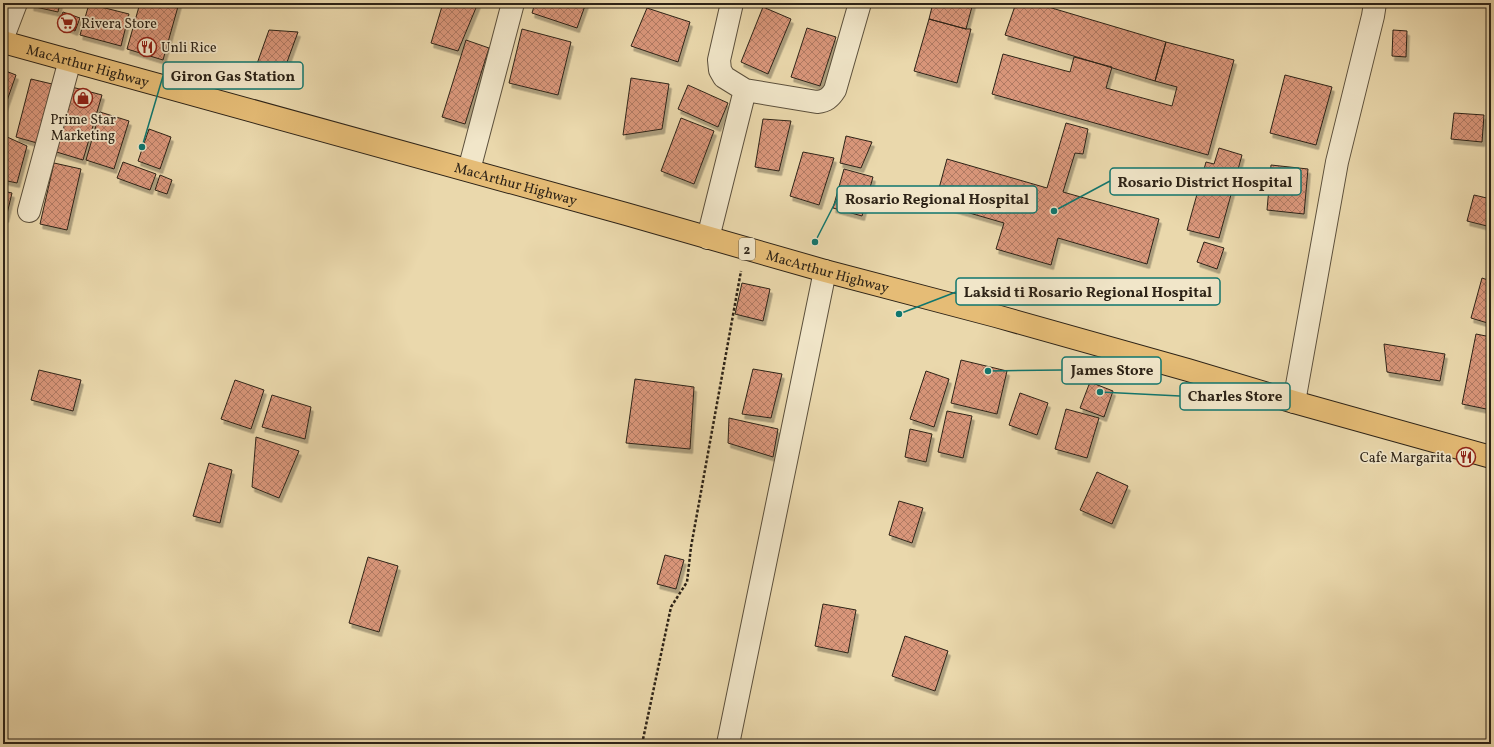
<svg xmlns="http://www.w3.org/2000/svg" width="1494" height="747" font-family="Vollkorn,serif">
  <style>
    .building { fill: url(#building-cross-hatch); stroke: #2d2317; filter: url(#shadow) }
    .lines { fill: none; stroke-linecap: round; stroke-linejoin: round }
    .minor-casing { stroke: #5c503c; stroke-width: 24 }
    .highway-casing { stroke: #2d2317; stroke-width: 24 }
    .path { stroke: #2d2317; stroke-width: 2.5; stroke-dasharray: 3 2; stroke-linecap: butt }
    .minor { stroke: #f1e6c9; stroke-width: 22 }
    .highway { stroke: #e5bc76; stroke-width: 22 }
    .labels { text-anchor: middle; stroke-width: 3.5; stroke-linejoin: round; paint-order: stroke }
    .shield { fill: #f1e6c9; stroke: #685e4c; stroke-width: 1 }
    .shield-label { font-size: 13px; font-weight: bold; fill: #2d2317 }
    .poi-label { font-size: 14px; fill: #2d2317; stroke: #f1e6c9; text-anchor: start }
    .street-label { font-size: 14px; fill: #2d2317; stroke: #f1e6c9 }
    .leader { fill: none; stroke: #0f766e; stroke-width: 1.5 }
    .callout-dot { fill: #0f766e; stroke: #f1e6c9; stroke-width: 1.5 }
    .callout { fill: #f1e6c9; stroke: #0f766e; stroke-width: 1.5 }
    .callout-label { font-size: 15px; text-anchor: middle; font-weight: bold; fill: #2d2317 }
  </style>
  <defs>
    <pattern id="building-cross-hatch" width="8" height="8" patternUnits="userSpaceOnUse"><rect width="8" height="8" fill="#d9967a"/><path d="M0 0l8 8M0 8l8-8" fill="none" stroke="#b07a63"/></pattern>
    <filter id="shadow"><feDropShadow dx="2.5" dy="4.5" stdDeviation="0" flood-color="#0004"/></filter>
  </defs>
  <rect width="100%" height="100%" fill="#ead8ac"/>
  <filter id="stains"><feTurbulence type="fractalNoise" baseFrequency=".005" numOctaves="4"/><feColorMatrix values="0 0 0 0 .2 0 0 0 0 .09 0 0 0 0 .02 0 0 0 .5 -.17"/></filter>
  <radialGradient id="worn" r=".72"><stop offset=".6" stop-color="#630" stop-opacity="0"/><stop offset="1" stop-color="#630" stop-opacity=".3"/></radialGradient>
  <path class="building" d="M 32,3 L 60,3 L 58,12 L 31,6 Z
    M 140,3 L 179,3 L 163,60 L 127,49 Z
    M 443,3 L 478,3 L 458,51 L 431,43 Z
    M 535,3 L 586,3 L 577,28 L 532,13 Z
    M 933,3 L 973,3 L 966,29 L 929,19 Z
    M 1016,3 L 1035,3 L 1166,42 L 1155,81 L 1005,35 Z
    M 89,4 L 129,14 L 121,46 L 80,35 Z
    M 763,7 L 791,19 L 768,74 L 741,62 Z
    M 647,8 L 690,22 L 678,62 L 631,46 Z
    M 63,12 L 80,18 L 75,31 L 58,24 Z
    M 929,19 L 966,29 L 971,29 L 957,83 L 914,71 Z
    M 807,28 L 836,37 L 820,86 L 791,77 Z
    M 522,29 L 571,42 L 558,95 L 509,83 Z
    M 269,30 L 298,32 L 279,84 L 253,75 Z
    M 1393,30 L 1407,31 L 1406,57 L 1392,56 Z
    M 466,40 L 489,48 L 465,124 L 442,117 Z
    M 1166,42 L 1234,60 L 1208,155 L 992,94 L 1003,54 L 1070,72 L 1074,57 L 1112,67 L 1106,88 L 1172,106 L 1177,87 L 1155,81 Z
    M 3,70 L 16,75 L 3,112 Z
    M 1285,75 L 1332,87 L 1316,145 L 1270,133 Z
    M 631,78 L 669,84 L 662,129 L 623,135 Z
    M 31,79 L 52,84 L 37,143 L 16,137 Z
    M 688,85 L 728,103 L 718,127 L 678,109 Z
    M 68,86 L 102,95 L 83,160 L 50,150 Z
    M 100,112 L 129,121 L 114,169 L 86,160 Z
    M 1454,113 L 1484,115 L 1482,142 L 1451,139 Z
    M 681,118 L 714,131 L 694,184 L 661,171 Z
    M 763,119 L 791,121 L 779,171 L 755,167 Z
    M 1066,123 L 1088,129 L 1083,154 L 1075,153 L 1063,192 L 1159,219 L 1147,264 L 1058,238 L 1051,265 L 996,249 L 1004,223 L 935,203 L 947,159 L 1047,188 Z
    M 149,129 L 171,137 L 160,169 L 138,161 Z
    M 5,136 L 27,146 L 17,183 L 3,180 L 3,152 Z
    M 846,136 L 872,142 L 861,168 L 840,163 Z
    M 1219,148 L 1242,155 L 1219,238 L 1187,230 L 1206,162 L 1214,164 Z
    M 803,152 L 834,158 L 819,205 L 790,196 Z
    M 123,162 L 156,174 L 150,190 L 117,178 Z
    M 54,163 L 81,169 L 67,230 L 40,224 Z
    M 1271,165 L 1308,169 L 1304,214 L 1267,210 Z
    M 844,169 L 873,177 L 862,216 L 833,208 Z
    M 160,175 L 172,180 L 167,194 L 155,190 Z
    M 3,191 L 12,193 L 6,218 L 3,217 Z
    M 1474,195 L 1491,199 L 1491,227 L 1467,221 Z
    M 1204,242 L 1224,248 L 1217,269 L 1197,262 Z
    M 1482,278 L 1491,281 L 1491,324 L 1471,318 Z
    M 742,283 L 770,289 L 763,321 L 735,314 Z
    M 1476,334 L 1491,337 L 1491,410 L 1462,404 Z
    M 1384,344 L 1445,354 L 1440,381 L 1387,372 Z
    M 961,360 L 1007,371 L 997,414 L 951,403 Z
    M 753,369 L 782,374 L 771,418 L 742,414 Z
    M 39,370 L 81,380 L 73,411 L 31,400 Z
    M 926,371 L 949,379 L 934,427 L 910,419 Z
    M 635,379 L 694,387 L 690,449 L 626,443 Z
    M 235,380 L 264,390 L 251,429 L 221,419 Z
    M 1090,382 L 1113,391 L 1104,417 L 1080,408 Z
    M 1020,393 L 1048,403 L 1037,435 L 1009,425 Z
    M 272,395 L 311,407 L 305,439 L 262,427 Z
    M 1066,409 L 1099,418 L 1087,458 L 1055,449 Z
    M 947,411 L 972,416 L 963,458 L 938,452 Z
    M 729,418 L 778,429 L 773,457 L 728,443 Z
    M 910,429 L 932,434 L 926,462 L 905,457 Z
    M 256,437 L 299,451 L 279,498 L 252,487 Z
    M 209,463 L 232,470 L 220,523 L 193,516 Z
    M 1097,472 L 1128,486 L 1112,524 L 1080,510 Z
    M 899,501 L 923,508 L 912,543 L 889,535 Z
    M 665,555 L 684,560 L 676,589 L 657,584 Z
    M 368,557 L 398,566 L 379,632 L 349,623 Z
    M 823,604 L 856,610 L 848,653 L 815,646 Z
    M 905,636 L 948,651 L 935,691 L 892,676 Z"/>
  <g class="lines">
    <defs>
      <path id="minor" d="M 732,3 L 719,60 L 720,70 L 724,77 L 745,90 L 817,102 C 826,101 830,98 835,90 L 860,3
        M 3,37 L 16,3
        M 469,170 L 513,3
        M 29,211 L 70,60
        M 708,238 L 745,90
        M 1294,402 L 1337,162 L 1373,16 L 1375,3
        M 728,744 L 825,271"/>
      <g id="highway">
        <path id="s1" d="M 3,42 L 626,214 L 825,271 L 996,316 L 1188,370 L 1294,402 L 1491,457"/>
      </g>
    </defs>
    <use href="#minor" class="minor-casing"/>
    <use href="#highway" class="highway-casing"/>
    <path class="path" d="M 642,744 L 671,607 L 687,582 L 691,547 L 741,271"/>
    <use href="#minor" class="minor"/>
    <use href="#highway" class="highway"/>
  </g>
  <defs>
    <symbol id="supermarket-ring" viewBox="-11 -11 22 22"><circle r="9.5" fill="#f1e6c9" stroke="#8f2418" stroke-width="1.5"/><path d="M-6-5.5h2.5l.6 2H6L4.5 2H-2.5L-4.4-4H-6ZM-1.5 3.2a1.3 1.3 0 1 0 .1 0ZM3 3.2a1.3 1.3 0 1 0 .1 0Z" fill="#8f2418"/></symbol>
    <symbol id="restaurant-ring" viewBox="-11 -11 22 22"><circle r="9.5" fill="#f1e6c9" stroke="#8f2418" stroke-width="1.5"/><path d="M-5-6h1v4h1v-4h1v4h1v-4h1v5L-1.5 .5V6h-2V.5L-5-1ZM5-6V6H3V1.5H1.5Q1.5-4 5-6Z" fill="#8f2418"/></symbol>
    <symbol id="shop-ring" viewBox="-11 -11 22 22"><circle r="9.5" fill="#f1e6c9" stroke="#8f2418" stroke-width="1.5"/><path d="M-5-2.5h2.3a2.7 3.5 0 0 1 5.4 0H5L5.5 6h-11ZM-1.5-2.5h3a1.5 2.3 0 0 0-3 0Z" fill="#8f2418"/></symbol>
  </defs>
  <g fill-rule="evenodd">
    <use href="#supermarket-ring" x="56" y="12" width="22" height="22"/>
    <use href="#restaurant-ring" x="136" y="36" width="22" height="22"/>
    <use href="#shop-ring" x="72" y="87" width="22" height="22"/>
    <use href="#restaurant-ring" x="1455" y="446" width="22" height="22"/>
  </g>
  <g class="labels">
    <rect class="shield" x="739" y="238" width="16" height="22" rx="3"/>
    <g class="shield-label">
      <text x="747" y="254">2</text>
    </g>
    <g class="poi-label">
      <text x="81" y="28">Rivera Store</text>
      <text x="161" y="52">Unli Rice</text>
      <text x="83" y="124" text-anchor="middle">Prime Star<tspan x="83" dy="16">Marketing</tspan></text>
      <text x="1452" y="462" text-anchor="end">Cafe Margarita</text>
    </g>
    <g class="street-label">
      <text dy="5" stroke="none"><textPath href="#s1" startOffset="88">MacArthur Highway</textPath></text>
      <text dy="5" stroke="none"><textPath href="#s1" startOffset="532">MacArthur Highway</textPath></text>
      <text dy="5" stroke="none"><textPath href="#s1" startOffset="856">MacArthur Highway</textPath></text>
    </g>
  </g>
  <path class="leader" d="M142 147L163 76M1054 211L1110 181M815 242L837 199M899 314L956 292M988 371L1062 370M1100 392L1180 396"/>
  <g class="callout-dot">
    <circle cx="142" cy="147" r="4"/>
    <circle cx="1054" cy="211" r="4"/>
    <circle cx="815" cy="242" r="4"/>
    <circle cx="899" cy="314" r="4"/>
    <circle cx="988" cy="371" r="4"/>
    <circle cx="1100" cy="392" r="4"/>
  </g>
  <g class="callout">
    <rect x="163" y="62" width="140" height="27" rx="4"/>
    <rect x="1110" y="168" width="191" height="27" rx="4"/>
    <rect x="837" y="186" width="200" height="27" rx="4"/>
    <rect x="956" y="278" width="264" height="27" rx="4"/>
    <rect x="1062" y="357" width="99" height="27" rx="4"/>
    <rect x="1180" y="383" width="110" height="27" rx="4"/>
  </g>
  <g class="callout-label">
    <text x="233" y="81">Giron Gas Station</text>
    <text x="1205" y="187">Rosario District Hospital</text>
    <text x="937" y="204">Rosario Regional Hospital</text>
    <text x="1088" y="297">Laksid ti Rosario Regional Hospital</text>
    <text x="1112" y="375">James Store</text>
    <text x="1235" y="401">Charles Store</text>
  </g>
  <rect width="1494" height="747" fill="none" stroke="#ead8ac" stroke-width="16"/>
  <rect x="4" y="4" width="1486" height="739" fill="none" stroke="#2d2317" stroke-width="2"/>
  <rect x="8" y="8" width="1478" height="731" fill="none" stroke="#2d2317"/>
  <rect width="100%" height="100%" filter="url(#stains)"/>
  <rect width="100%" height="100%" fill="url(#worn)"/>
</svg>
